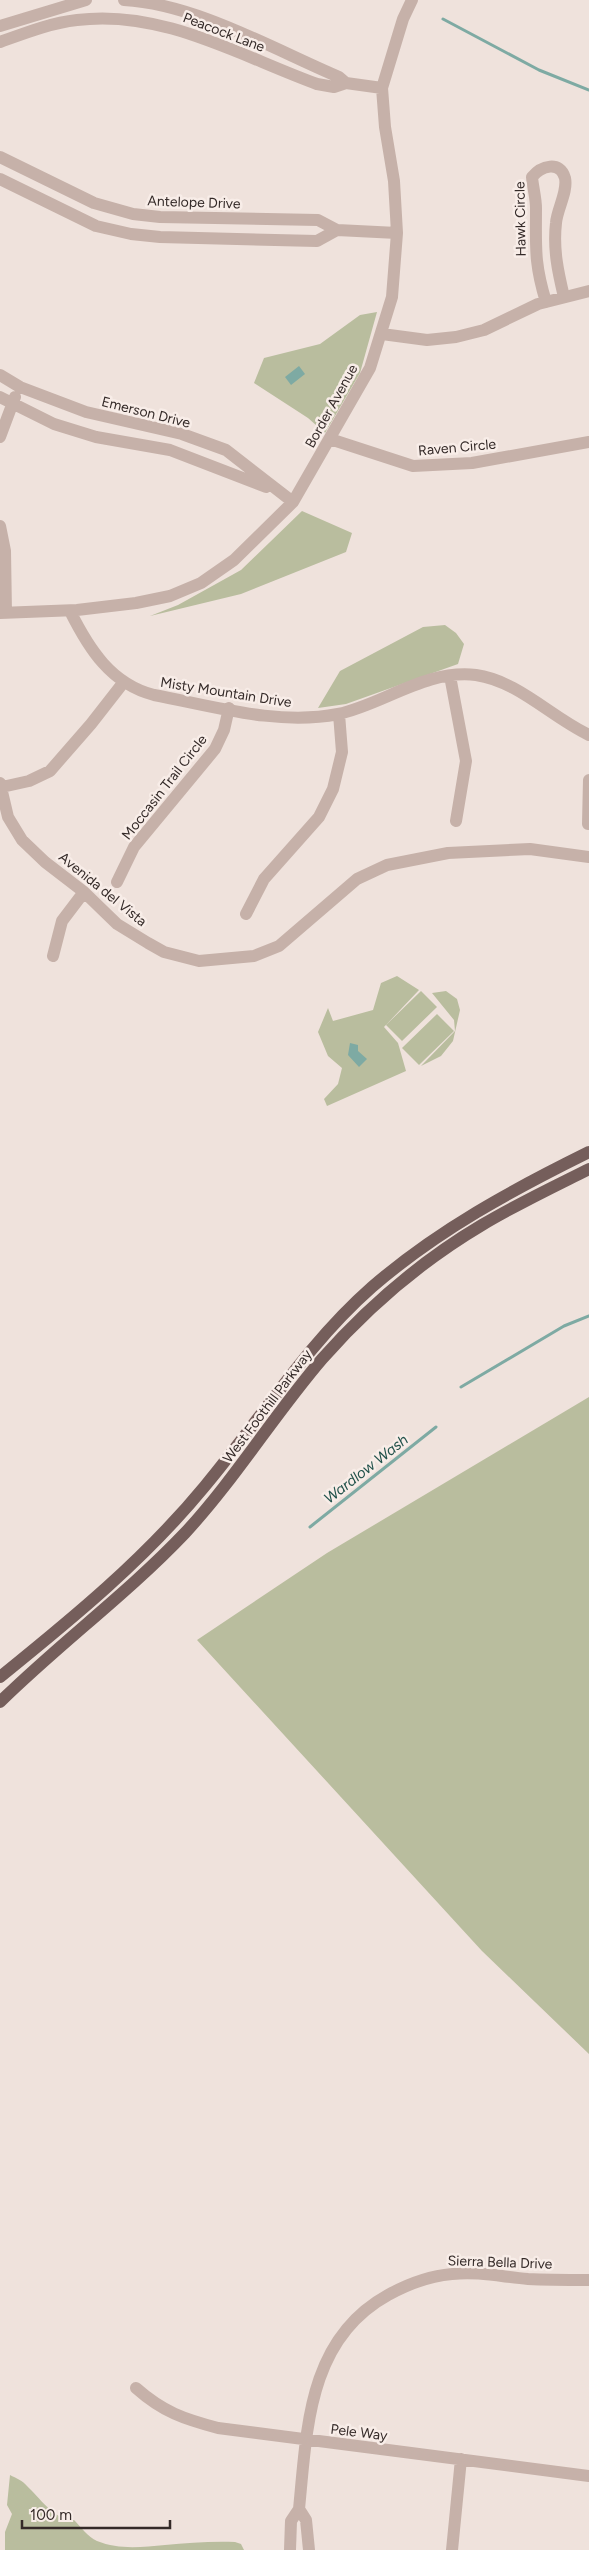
<svg xmlns="http://www.w3.org/2000/svg" width="589" height="2550" font-family="Figtree,sans-serif">
  <style>
    .green { fill: #b9bd9e }
    .water { fill: #7eaaa3 }
    .lines { fill: none; stroke-linecap: round; stroke-linejoin: round }
    .stream { stroke: #7eaaa3; stroke-width: 3 }
    .minor { stroke: #c6b1a9; stroke-width: 12 }
    .major { stroke: #755e5b; stroke-width: 12 }
    .labels { text-anchor: middle; stroke-width: 5; stroke-linejoin: round; paint-order: stroke }
    .street-label { font-size: 14px; fill: #342a28; stroke: #f8ede8 }
    .water-label { font-size: 15px; font-style: italic; fill: #22524b; stroke: #f8ede8 }
  </style>
  <rect width="100%" height="100%" fill="#efe2dc"/>
  <path class="green" d="M 377,312 L 360,373 L 325,433 L 308,418 L 254,383 L 264,358 L 320,344 L 360,315 Z
    M 302,511 L 352,533 L 346,552 L 241,594 L 150,616 L 178,605 L 241,570 Z
    M 445,625 L 456,633 L 464,644 L 458,664 L 346,704 L 318,708 L 340,671 L 423,627 Z
    M 397,976 L 419,990 L 384,1027 L 398,1043 L 406,1071 L 327,1106 L 324,1099 L 338,1084 L 342,1068 L 328,1056 L 318,1032 L 328,1008 L 333,1021 L 373,1010 L 381,983 Z
    M 421,991 L 437,1007 L 402,1041 L 386,1025 Z
    M 446,991 L 457,999 L 460,1010 L 453,1041 L 441,1056 L 421,1066 L 455,1031 L 454,1020 L 432,993 Z
    M 437,1014 L 454,1031 L 419,1065 L 402,1048 Z
    M 589,1397 L 589,2054 L 482,1951 L 197,1640 L 327,1553 Z
    M 10,2475 C 16,2478 23,2481 27,2486 C 39,2497 56,2522 74,2520 C 81,2527 88,2537 97,2541 C 119,2550 142,2547 165,2545 C 188,2543 212,2541 235,2542 L 241,2544 L 244,2550 L 5,2550 L 5,2532 L 12,2514 L 7,2505 Z"/>
  <path class="water" d="M 299,366 L 305,374 L 291,385 L 285,377 Z
    M 350,1043 L 358,1045 L 358,1051 L 367,1059 L 359,1067 L 348,1055 Z"/>
  <g class="lines">
    <path class="stream" d="M 443,19 L 539,70 L 589,90
      M 461,1387 L 564,1326 L 589,1316
      M 310,1527 L 436,1427"/>
    <path class="minor" d="M 124,0 C 196,4 273,49 339,77 L 346,83
      M 0,26 L 86,0
      M 0,42 C 25,33 50,23 77,20 C 162,9 240,56 317,84 L 334,87 L 346,83 L 382,88
      M 0,157 L 94,203 L 133,214 L 160,217 L 318,220 L 337,230 L 397,233
      M 0,179 L 96,226 L 131,234 L 160,237 L 317,241 L 337,230
      M 546,302 C 534,263 536,247 536,208 C 536,198 533,188 532,177 C 541,166 560,160 565,178 C 568,192 557,209 556,223 C 553,249 558,272 564,297
      M 382,334 L 427,340 L 456,337 L 484,330 L 538,304 L 589,291
      M 0,375 L 20,387 L 86,412 L 182,434 L 226,450 L 293,502
      M 0,397 L 54,424 L 96,437 L 170,450 L 266,487
      M 0,437 L 15,397
      M 330,439 L 413,466 L 472,463 L 589,442
      M 0,526 L 5,551 L 6,613
      M 70,611 C 89,649 111,684 154,695 C 213,706 278,726 338,714 C 384,704 426,669 476,675 C 518,681 551,717 589,735
      M 0,613 L 77,610 L 136,603 L 170,596 L 201,583 L 234,560 L 293,502 L 370,368 L 392,297 L 397,233 L 394,181 L 385,127 L 382,88 L 403,19 L 412,0
      M 450,676 L 466,761 L 456,821
      M 0,783 L 8,817 L 22,840 L 45,862 L 84,892 L 117,924 L 148,943 L 164,952 L 199,961 L 254,956 L 279,946 L 357,879 L 387,865 L 448,853 L 530,849 L 589,857
      M 2,787 L 29,781 L 50,771 L 91,724 L 123,683
      M 588,824 L 589,780
      M 117,882 L 134,847 L 215,749 L 224,730 L 229,708
      M 246,914 L 264,879 L 319,817 L 333,789 L 342,752 L 339,714
      M 53,956 L 62,921 L 84,892
      M 136,2388 C 163,2412 184,2419 218,2428 L 589,2476
      M 299,2509 L 306,2520 L 309,2550
      M 290,2550 L 291,2521 L 299,2509 C 307,2428 308,2339 388,2295 C 408,2284 429,2276 452,2274 C 478,2271 503,2277 528,2279 C 548,2280 569,2280 589,2280
      M 452,2550 L 461,2459"/>
    <path class="major" d="M 0,1677 C 73,1618 145,1559 205,1486 C 261,1419 306,1345 372,1287 C 438,1230 512,1190 589,1152
      M 0,1702 C 60,1643 127,1594 185,1533 C 235,1479 274,1415 322,1359 C 367,1308 423,1260 482,1225 C 517,1204 553,1187 589,1169"/>
  </g>
  <g class="labels">
    <g class="street-label">
      <text transform="translate(224 32) rotate(21)" y="5">Peacock Lane</text>
      <text transform="translate(194 202) rotate(2)" y="5">Antelope Drive</text>
      <text transform="translate(520 219) rotate(-91)" y="5">Hawk Circle</text>
      <text transform="translate(331 406) rotate(-61)" y="5">Border Avenue</text>
      <text transform="translate(146 412) rotate(14)" y="5">Emerson Drive</text>
      <text transform="translate(457 447) rotate(-5)" y="5">Raven Circle</text>
      <text transform="translate(226 692) rotate(9)" y="5">Misty Mountain Drive</text>
      <text transform="translate(164 787) rotate(-52)" y="5">Moccasin Trail Circle</text>
      <text transform="translate(103 889) rotate(39)" y="5">Avenida del Vista</text>
      <text transform="translate(267 1406) rotate(-53)" y="5">West Foothill Parkway</text>
      <text transform="translate(500 2262) rotate(2)" y="5">Sierra Bella Drive</text>
      <text transform="translate(359 2432) rotate(7)" y="5">Pele Way</text>
    </g>
    <g class="water-label">
      <text transform="translate(366 1469) rotate(-38)" y="5">Wardlow Wash</text>
    </g>
  </g>
  <path d="M22 2520v8h148v-8" fill="none" stroke="#342a28" stroke-width="2.5"/>
  <text x="30" y="2520" font-size="15" fill="#342a28" stroke="#f8ede8" stroke-width="4" paint-order="stroke">100 m</text>
</svg>
